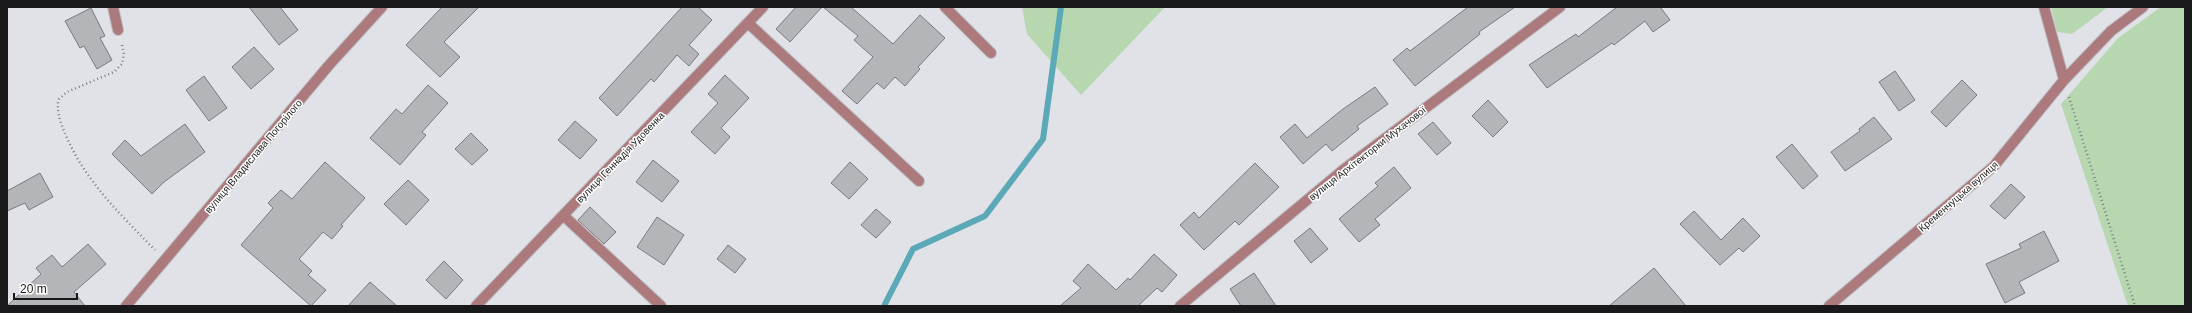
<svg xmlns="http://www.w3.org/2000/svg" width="2192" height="313" font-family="Arial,sans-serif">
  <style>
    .green { fill: #b6d7b0 }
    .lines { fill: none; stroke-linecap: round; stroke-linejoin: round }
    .stream { stroke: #5ba8b6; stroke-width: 6 }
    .building { fill: #b3b5b9; stroke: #797b7f }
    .minor-casing { stroke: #bcbec2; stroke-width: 12 }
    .path { stroke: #7e7f82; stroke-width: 2.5; stroke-dasharray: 1 3; stroke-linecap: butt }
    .minor { stroke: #ac7a7d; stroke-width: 10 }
    .labels { text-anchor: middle; stroke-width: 3; stroke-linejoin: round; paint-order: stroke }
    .street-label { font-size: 10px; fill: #19191b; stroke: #fff }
  </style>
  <rect width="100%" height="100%" fill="#e0e2e7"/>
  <path class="green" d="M 1022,7 L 1165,7 L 1081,95 L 1027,34 Z
    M 2051,7 L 2108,7 L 2072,34 L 2057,32 Z
    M 2161,7 L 2185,7 L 2185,306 L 2128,306 L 2061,104 L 2118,38 Z"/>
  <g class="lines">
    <path class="stream" d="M 884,306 L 913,249 L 985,216 L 1043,139 L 1061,7"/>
  </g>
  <path class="building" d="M 249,7 L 280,7 L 298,30 L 279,45 Z
    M 442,7 L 479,7 L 444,42 L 460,57 L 440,77 L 406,45 Z
    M 682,7 L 698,7 L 712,20 L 689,45 L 699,54 L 689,66 L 677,55 L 654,82 L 651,79 L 617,116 L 599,98 Z
    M 796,7 L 822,7 L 790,42 L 776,29 Z
    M 823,7 L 851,7 L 893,44 L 920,15 L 945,38 L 918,67 L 920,69 L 905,86 L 895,77 L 884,89 L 877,83 L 857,104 L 842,91 L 873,57 L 854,40 L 858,36 Z
    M 1468,7 L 1515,7 L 1479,32 L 1480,34 L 1415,86 L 1393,60 L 1407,48 L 1410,51 Z
    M 1617,7 L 1663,7 L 1661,8 L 1670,20 L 1653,32 L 1645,21 L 1614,45 L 1612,43 L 1547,88 L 1529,65 L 1576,34 L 1578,37 Z
    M 91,8 L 105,36 L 100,38 L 112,60 L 97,69 L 84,46 L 80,48 L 65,21 Z
    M 254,47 L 274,69 L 251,89 L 232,67 Z
    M 1895,71 L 1915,100 L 1899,111 L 1879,82 Z
    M 725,75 L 749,98 L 721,128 L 730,137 L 715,154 L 691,132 L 718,103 L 708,94 Z
    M 204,76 L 227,108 L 209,121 L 186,90 Z
    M 1962,80 L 1977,95 L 1946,127 L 1931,112 Z
    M 428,85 L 448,103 L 422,132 L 426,135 L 400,165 L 370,138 L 396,109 L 402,114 Z
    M 1375,87 L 1388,104 L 1357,126 L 1359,129 L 1332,151 L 1326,144 L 1303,164 L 1280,137 L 1295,124 L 1307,138 L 1343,109 Z
    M 1488,100 L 1508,122 L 1493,137 L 1472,116 Z
    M 1874,117 L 1892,139 L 1845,171 L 1831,152 L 1860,131 L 1859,129 Z
    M 575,121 L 597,140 L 580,159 L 558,140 Z
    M 1433,122 L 1451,143 L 1437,155 L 1418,134 Z
    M 185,124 L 205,152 L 164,182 L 152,194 L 112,154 L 125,140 L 141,156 Z
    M 471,133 L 488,150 L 472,165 L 455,149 Z
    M 1792,144 L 1818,176 L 1803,189 L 1776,157 Z
    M 653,160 L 679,181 L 662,202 L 636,182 Z
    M 325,162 L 365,198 L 341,225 L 343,226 L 332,239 L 323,232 L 299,259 L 312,271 L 308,275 L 326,290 L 311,306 L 241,245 L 273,208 L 268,203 L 281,190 L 292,199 Z
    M 850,162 L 868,179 L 849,199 L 831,183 Z
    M 1255,163 L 1279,187 L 1239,225 L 1235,221 L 1204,250 L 1180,225 L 1194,212 L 1199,218 Z
    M 1394,167 L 1411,188 L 1375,219 L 1380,225 L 1359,242 L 1339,219 L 1378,186 L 1375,183 Z
    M 40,173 L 53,197 L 29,210 L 25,203 L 7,211 L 7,191 Z
    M 408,180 L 429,200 L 406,225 L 384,204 Z
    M 2011,184 L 2025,197 L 2005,219 L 1990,206 Z
    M 590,207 L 616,232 L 604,244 L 578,220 Z
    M 876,209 L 891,222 L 876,238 L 861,225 Z
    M 1694,211 L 1721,240 L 1743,218 L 1760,236 L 1743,252 L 1739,248 L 1720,265 L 1680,224 Z
    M 657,217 L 684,235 L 664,265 L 637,247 Z
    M 1310,228 L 1328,249 L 1311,263 L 1294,241 Z
    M 2044,231 L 2059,261 L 2019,282 L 2025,293 L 2005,303 L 1986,264 L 2021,248 L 2019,244 Z
    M 88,244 L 106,264 L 74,292 L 85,306 L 7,306 L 41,274 L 36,268 L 52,255 L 62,267 Z
    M 728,245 L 746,259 L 735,273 L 717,259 Z
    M 1154,254 L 1177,275 L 1162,292 L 1157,288 L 1138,306 L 1060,306 L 1081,288 L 1073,281 L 1088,264 L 1116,290 L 1128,278 L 1130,280 Z
    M 444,261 L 463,280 L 446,299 L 426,280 Z
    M 1654,268 L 1686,306 L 1609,306 Z
    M 1254,273 L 1276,306 L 1241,306 L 1230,289 Z
    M 370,282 L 397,306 L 348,306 Z"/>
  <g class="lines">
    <defs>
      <path id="minor" d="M 113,7 L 118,30
        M 945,7 L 991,53
        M 2044,7 L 2064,80
        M 748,23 L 919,181
        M 564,216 L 661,306
        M 126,306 L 330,64 L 382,7
        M 476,306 L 763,7
        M 1180,306 L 1343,170 L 1560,7
        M 1829,306 L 1994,166 L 2064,80 L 2111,31 L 2143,7"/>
    </defs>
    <use href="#minor" class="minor-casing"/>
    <path class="path" d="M 122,45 L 124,54 L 122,64 L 114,72 L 67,92 L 58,100 C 57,115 61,124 67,138 C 87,183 121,215 155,250
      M 2069,97 L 2135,306"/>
    <use href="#minor" class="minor"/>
  </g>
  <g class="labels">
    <g class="street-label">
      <text transform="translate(1367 153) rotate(-38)" y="4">вулиця Архітекторки Мухачової</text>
      <text transform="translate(253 156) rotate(-50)" y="4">вулиця Владислава Погорілого</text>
      <text transform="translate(620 157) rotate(-46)" y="4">вулиця Геннадія Удовенка</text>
      <text transform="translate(1958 196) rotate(-41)" y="4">Кременчуцька вулиця</text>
    </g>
  </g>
  <rect width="2192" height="313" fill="none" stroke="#19191b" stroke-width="16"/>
  <path d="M14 293v6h63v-6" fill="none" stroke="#19191b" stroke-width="2"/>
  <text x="20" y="293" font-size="12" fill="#19191b" stroke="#ffffff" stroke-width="3" paint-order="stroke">20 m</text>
</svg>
